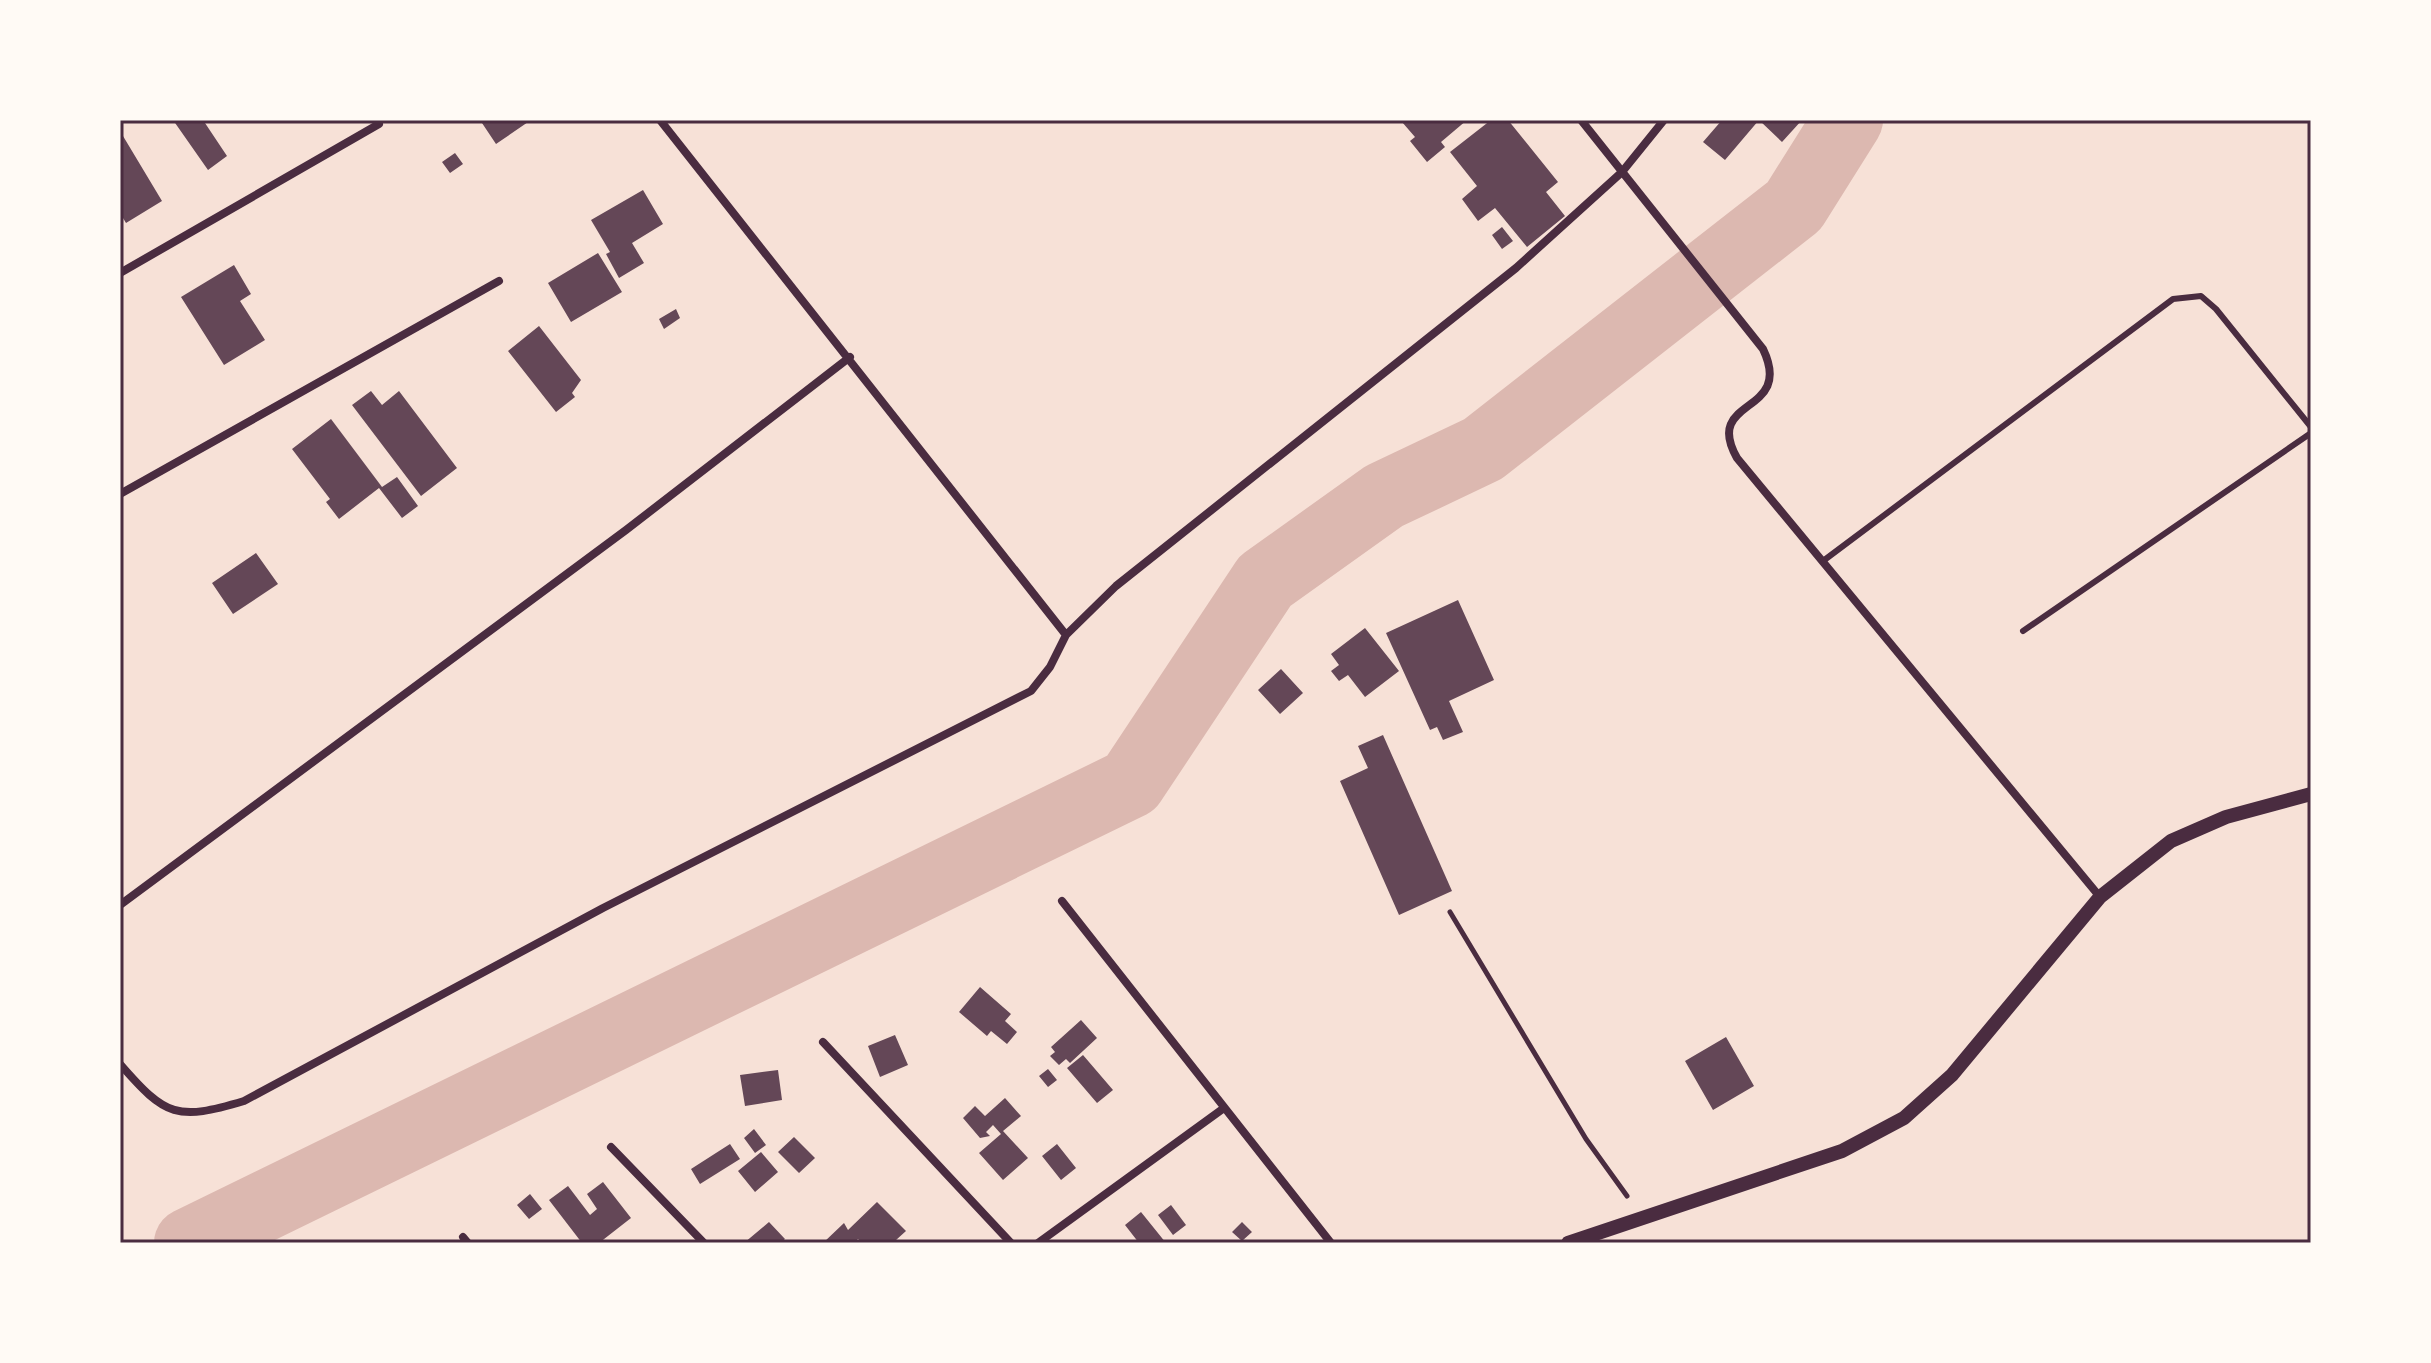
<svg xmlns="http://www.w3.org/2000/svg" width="2431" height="1363" font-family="Arial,sans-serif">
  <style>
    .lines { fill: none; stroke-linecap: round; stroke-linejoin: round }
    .river { stroke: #dcb8b0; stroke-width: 70 }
    .building { fill: #644757 }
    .path { stroke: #4a2c40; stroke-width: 5 }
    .service { stroke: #4a2c40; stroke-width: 6 }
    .minor { stroke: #4a2c40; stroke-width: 8 }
    .tertiary { stroke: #4a2c40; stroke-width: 14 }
    .neatline { fill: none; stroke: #4a2c40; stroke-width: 3 }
  </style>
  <rect width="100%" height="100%" fill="#f7e1d7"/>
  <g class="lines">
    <path class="river" d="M 189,1243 L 1131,783 L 1265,581 L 1384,496 L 1483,449 L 1794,206 L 1848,120"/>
  </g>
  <path class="building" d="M 173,120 L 203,120 L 227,156 L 208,170 Z
    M 480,120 L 531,120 L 496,144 Z
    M 1404,120 L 1467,120 L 1441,142 L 1445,147 L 1427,162 L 1410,141 L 1415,137 L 1402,122 Z
    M 1491,120 L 1508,120 L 1558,182 L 1546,192 L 1565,216 L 1527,247 L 1495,208 L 1478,221 L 1462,199 L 1477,186 L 1450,152 Z
    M 1722,120 L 1802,120 L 1782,142 L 1759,120 L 1725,160 L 1703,142 Z
    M 120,131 L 162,201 L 126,223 L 120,213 Z
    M 455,153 L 463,164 L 450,173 L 442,162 Z
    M 643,190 L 663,224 L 632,243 L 644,263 L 619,278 L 606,254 L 610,252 L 591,220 Z
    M 1502,227 L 1513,241 L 1502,249 L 1492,235 Z
    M 598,253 L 622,292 L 571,322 L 548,283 Z
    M 234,265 L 251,294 L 240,301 L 265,340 L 224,365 L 181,297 Z
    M 676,309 L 680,318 L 664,329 L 659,319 Z
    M 539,326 L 581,380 L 572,393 L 575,397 L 556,412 L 508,351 Z
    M 371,391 L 382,405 L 399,391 L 457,468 L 421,496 L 352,405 Z
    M 331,419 L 382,487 L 397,477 L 418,506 L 402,518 L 379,488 L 339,519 L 326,502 L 330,499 L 292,449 Z
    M 256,553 L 278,584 L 233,614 L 212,583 Z
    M 1458,600 L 1494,680 L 1449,701 L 1463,732 L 1443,740 L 1437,727 L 1430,730 L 1386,633 Z
    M 1365,628 L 1399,671 L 1365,697 L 1348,675 L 1339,681 L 1331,671 L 1339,665 L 1331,654 Z
    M 1281,669 L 1303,693 L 1280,714 L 1258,690 Z
    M 1383,735 L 1452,891 L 1399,915 L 1340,781 L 1368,768 L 1358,746 Z
    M 980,987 L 1011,1014 L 1005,1021 L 1017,1032 L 1007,1044 L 991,1031 L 987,1036 L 959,1012 Z
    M 1081,1020 L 1097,1038 L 1070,1063 L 1066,1059 L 1059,1065 L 1050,1056 L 1055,1052 L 1051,1047 Z
    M 895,1035 L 908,1065 L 880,1077 L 868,1046 Z
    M 1726,1037 L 1754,1086 L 1713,1110 L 1685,1061 Z
    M 1083,1055 L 1113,1090 L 1097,1103 L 1067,1068 Z
    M 1048,1069 L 1057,1080 L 1048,1087 L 1039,1076 Z
    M 778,1070 L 782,1100 L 745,1106 L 740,1075 Z
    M 1005,1098 L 1021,1116 L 1003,1131 L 1028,1158 L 1003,1180 L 979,1153 L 1001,1134 L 993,1125 L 986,1132 L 990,1136 L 980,1138 L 963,1118 L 975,1106 L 985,1116 Z
    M 754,1129 L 766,1145 L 755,1153 L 744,1138 Z
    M 794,1137 L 815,1158 L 799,1173 L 778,1152 Z
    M 730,1144 L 740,1159 L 700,1184 L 691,1169 Z
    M 1057,1144 L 1076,1168 L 1061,1180 L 1042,1156 Z
    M 761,1152 L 778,1172 L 755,1192 L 738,1171 Z
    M 603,1182 L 631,1218 L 599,1243 L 582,1243 L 549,1200 L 568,1186 L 590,1215 L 597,1209 L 587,1194 Z
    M 530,1194 L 542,1209 L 529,1219 L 517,1205 Z
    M 877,1202 L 906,1231 L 896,1240 L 898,1243 L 862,1243 L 858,1239 L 854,1243 L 823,1243 L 844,1223 L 848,1230 Z
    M 1171,1205 L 1186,1225 L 1173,1235 L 1158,1215 Z
    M 1141,1212 L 1166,1243 L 1139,1243 L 1125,1225 Z
    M 769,1222 L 785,1239 L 780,1243 L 744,1243 Z
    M 1242,1222 L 1252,1232 L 1242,1241 L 1232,1232 Z"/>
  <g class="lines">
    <path class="path" d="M 1450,912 L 1586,1139 L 1627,1196"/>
    <path class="service" d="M 1823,561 L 2173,299 L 2201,296 L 2216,309 L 2311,427
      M 2023,631 L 2311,433"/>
    <path class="minor" d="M 660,120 L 1066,635
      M 1581,120 L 1763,349 C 1795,416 1702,396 1737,458 L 2100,897
      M 120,273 L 379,124
      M 120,494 L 499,281
      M 1062,901 L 1331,1243
      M 120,905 L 626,530 L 850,357
      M 823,1042 L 1011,1243
      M 120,1064 C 166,1117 177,1121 244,1101 L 603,908 L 1031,691 L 1050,667 L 1066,635 L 1116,586 L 1516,268 L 1622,172 L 1664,120
      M 611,1147 L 704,1243
      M 463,1237 L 468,1243
      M 1038,1243 L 1224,1108"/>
    <path class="tertiary" d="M 1568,1243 L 1842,1151 L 1904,1118 L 1952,1075 L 2100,897 L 2171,841 L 2226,817 L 2311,794"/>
  </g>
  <rect width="2431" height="1363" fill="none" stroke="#fffaf5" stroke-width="244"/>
  <rect x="122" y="122" width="2187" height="1119" class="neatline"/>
</svg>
